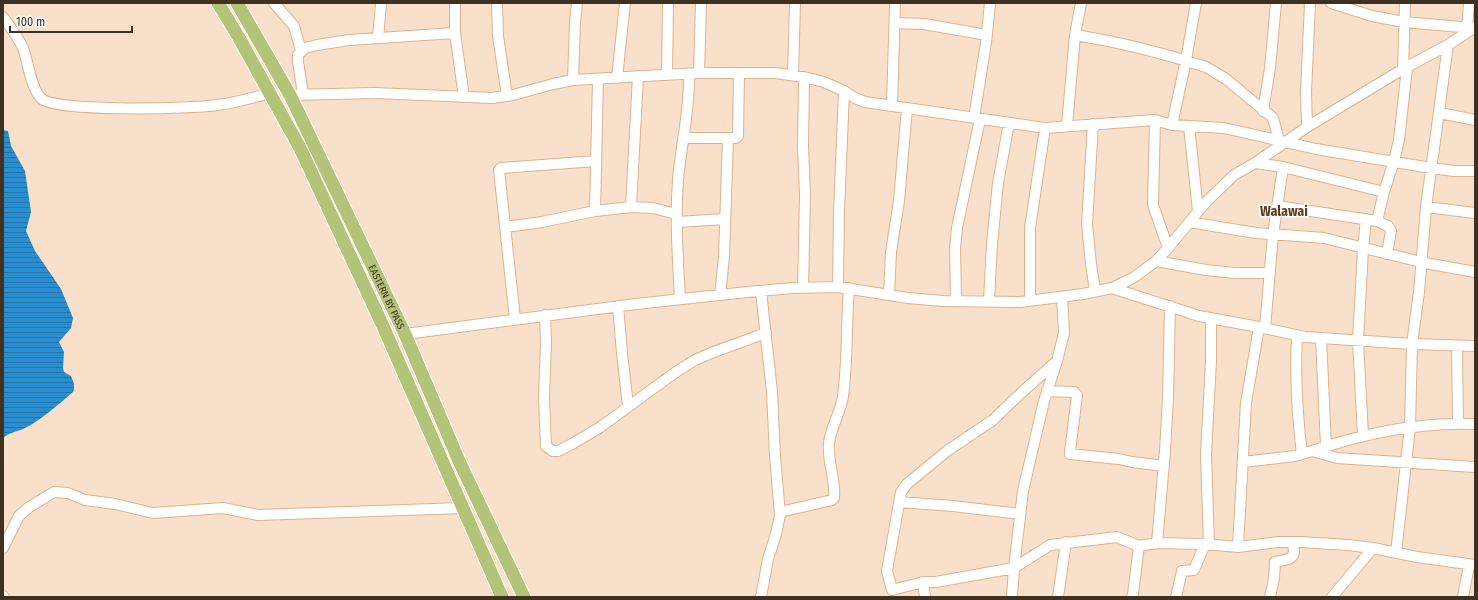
<svg xmlns="http://www.w3.org/2000/svg" width="1478" height="600" font-family="'Fira Sans Condensed',sans-serif">
  <style>
    .water { fill: url(#water-rules) }
    .lines { fill: none; stroke-linecap: round; stroke-linejoin: round }
    .minor-casing { stroke: #dcb391; stroke-width: 12 }
    .major-casing { stroke: #fff; stroke-width: 15 }
    .minor { stroke: #fff; stroke-width: 10 }
    .major { stroke: #b3c478; stroke-width: 13 }
    .labels { text-anchor: middle; stroke-width: 3; stroke-linejoin: round; paint-order: stroke }
    .street-label { font-size: 10px; fill: #403022; stroke: #fff }
    .district-label { font-size: 14px; font-weight: bold; fill: #5e3c1c; stroke: #fff }
  </style>
  <defs>
    <pattern id="water-rules" width="6" height="5" patternUnits="userSpaceOnUse"><rect width="6" height="5" fill="#298ecf"/><path d="M0 2.5h6" fill="none" stroke="#2574a8"/></pattern>
  </defs>
  <rect width="100%" height="100%" fill="#f9e0ca"/>
  <path class="water" d="M 3,130 L 8,131 L 11,146 L 25,171 L 31,212 L 26,231 L 35,251 L 61,289 L 73,318 L 71,328 L 59,342 L 64,352 L 63,368 L 64,372 L 71,376 L 74,384 L 74,391 C 63,401 36,424 23,429 C 14,433 12,431 3,438 Z"/>
  <g class="lines">
    <defs>
      <path id="minor" d="M 274,3 L 294,26 L 301,51
        M 455,3 L 455,33 L 464,97
        M 497,3 L 498,36 L 507,96
        M 1331,3 L 1372,16 L 1404,22 L 1473,28
        M 3,17 C 10,27 18,37 23,48 C 28,61 31,90 42,99 C 58,112 191,109 217,105 C 235,103 252,98 270,93
        M 895,23 L 924,24 L 987,35
        M 1467,28 L 1469,3
        M 1075,35 C 1120,42 1163,53 1206,67 L 1226,79 L 1273,118 L 1279,140
        M 378,38 L 381,3
        M 1403,69 L 1405,3
        M 699,73 L 701,3
        M 667,75 L 668,3
        M 793,75 L 795,3
        M 617,78 L 625,3
        M 573,80 L 575,22 L 577,3
        M 303,94 L 298,62 L 298,55 L 305,48 L 317,45 L 349,40 L 455,33
        M 290,95 L 375,93 L 492,98 L 513,95 L 553,84 L 573,80 L 699,73 L 775,73 L 804,77 L 824,82 L 844,91 L 855,98 L 865,102 L 1045,128 L 1155,120 L 1172,125 L 1224,128 L 1316,149 L 1431,168 L 1454,171 L 1475,171
        M 892,106 L 895,3
        M 1263,111 L 1270,68 L 1276,3
        M 1440,113 L 1475,120
        M 974,118 L 986,43 L 990,3
        M 1155,120 L 1153,205 L 1168,248
        M 1093,124 L 1087,224 L 1091,264 L 1095,291
        M 1172,125 L 1186,60 L 1196,3
        M 1067,126 L 1075,35 L 1081,3
        M 1189,126 L 1198,211
        M 1307,127 L 1306,92 L 1310,3
        M 683,138 L 736,138 L 738,136 L 739,73
        M 1255,163 L 1283,167 L 1384,192
        M 1277,206 L 1377,221 L 1388,226 L 1391,231 L 1387,254
        M 631,207 L 638,76
        M 1426,207 L 1475,213
        M 595,211 L 598,79
        M 1377,221 L 1384,192 L 1394,161 L 1399,140 L 1407,68
        M 677,222 L 725,219
        M 1189,222 L 1256,233 L 1324,238 L 1425,263 L 1475,272
        M 505,227 L 542,222 L 595,211 L 631,207 L 653,208 L 676,214
        M 1156,261 L 1206,270 L 1235,273 L 1270,273
        M 838,287 L 839,212 L 844,91
        M 803,288 L 805,195 L 803,147 L 804,77
        M 1112,288 L 1199,316 L 1259,327 L 1305,337 L 1412,344 L 1475,346
        M 720,295 L 724,257 L 728,138
        M 889,295 L 891,252 L 899,201 L 907,108
        M 680,299 C 678,260 675,220 678,180 C 681,144 690,110 689,74
        M 956,301 L 955,248 L 957,228 L 980,119
        M 989,301 L 992,244 L 998,183 L 1009,123
        M 1030,301 L 1030,228 L 1045,128
        M 618,306 L 622,353 L 628,406
        M 545,315 L 546,342 L 544,398 L 546,446 L 553,451 L 558,451 L 572,444 L 599,428 L 676,372 L 695,360 L 711,353 L 766,333
        M 515,319 L 499,170 L 501,168 L 596,161
        M 1265,328 L 1273,235 L 1283,167
        M 405,334 L 636,304 L 747,292 L 793,288 L 838,287 L 908,298 L 943,301 L 1020,302 L 1083,294 L 1112,288 L 1133,278 L 1156,261 L 1168,248 L 1206,202 L 1234,175 L 1255,163 L 1307,127 L 1403,69 L 1448,45 L 1475,27
        M 1297,336 C 1295,375 1297,414 1302,454
        M 1321,338 L 1326,446
        M 1457,346 L 1458,424
        M 1057,361 L 1021,393 L 993,420 L 947,451 L 907,484 L 901,492 L 887,571 L 892,590 L 923,582 L 936,582 L 1014,568 L 1050,545 L 1117,537 L 1139,546 L 1157,543 L 1205,544 L 1238,547 L 1278,542 L 1301,542 L 1348,545 L 1373,548 L 1417,557 L 1475,565
        M 1047,391 L 1074,392 L 1077,395 L 1070,452 L 1070,454 L 1119,459 L 1132,462 L 1164,466
        M 1363,435 L 1358,341 L 1363,249 L 1366,219
        M 1312,451 C 1365,433 1419,422 1475,424
        M 1243,462 L 1295,456 L 1312,451 L 1337,458 L 1475,467
        M 899,502 L 953,506 L 1020,514
        M 780,512 L 832,500 L 834,498 C 836,480 827,461 829,443 C 831,426 841,412 843,396 C 848,360 846,324 849,288
        M 1157,543 L 1165,451 L 1168,398 L 1170,306
        M 1209,545 L 1206,454 L 1211,361 L 1211,318
        M 1238,547 L 1246,403 L 1259,327
        M 3,548 L 19,516 L 28,508 L 54,492 L 68,493 L 85,500 L 115,504 L 153,513 L 223,508 L 258,515 L 463,508
        M 1396,553 L 1410,427 L 1412,344 L 1419,292 L 1426,207 L 1448,45
        M 923,582 L 925,597
        M 3,596 L 4,597
        M 761,597 L 768,559 L 776,534 L 780,515 L 775,456 L 772,392 L 761,291
        M 1012,597 L 1014,568 L 1023,491 L 1044,401 L 1057,361 L 1064,333 L 1062,297
        M 1058,597 L 1066,542
        M 1132,597 L 1133,594 L 1139,546
        M 1176,597 L 1182,571 L 1194,570 L 1205,544
        M 1270,597 L 1274,579 L 1275,562 C 1281,560 1293,561 1294,552 C 1294,549 1293,545 1293,542
        M 1332,597 L 1373,548
        M 1463,597 L 1469,565"/>
      <g id="major">
        <path d="M 218,3 L 238,36 L 300,148 L 383,326 L 502,597"/>
        <path id="s1" d="M 237,3 L 290,95 L 405,334 L 459,461 L 524,597"/>
      </g>
    </defs>
    <use href="#minor" class="minor-casing"/>
    <use href="#major" class="major-casing"/>
    <use href="#minor" class="minor"/>
    <use href="#major" class="major"/>
  </g>
  <g class="labels">
    <g class="street-label">
      <text dy="4" stroke="none"><textPath href="#s1" startOffset="330">EASTERN BY PASS</textPath></text>
    </g>
    <g class="district-label">
      <text x="1284" y="216">Walawai</text>
    </g>
  </g>
  <rect width="1478" height="600" fill="none" stroke="#403022" stroke-width="8"/>
  <path d="M10 26v6h122v-6" fill="none" stroke="#403022" stroke-width="2"/>
  <text x="16" y="26" font-size="12" fill="#403022" stroke="#ffffff" stroke-width="3" paint-order="stroke">100 m</text>
</svg>
